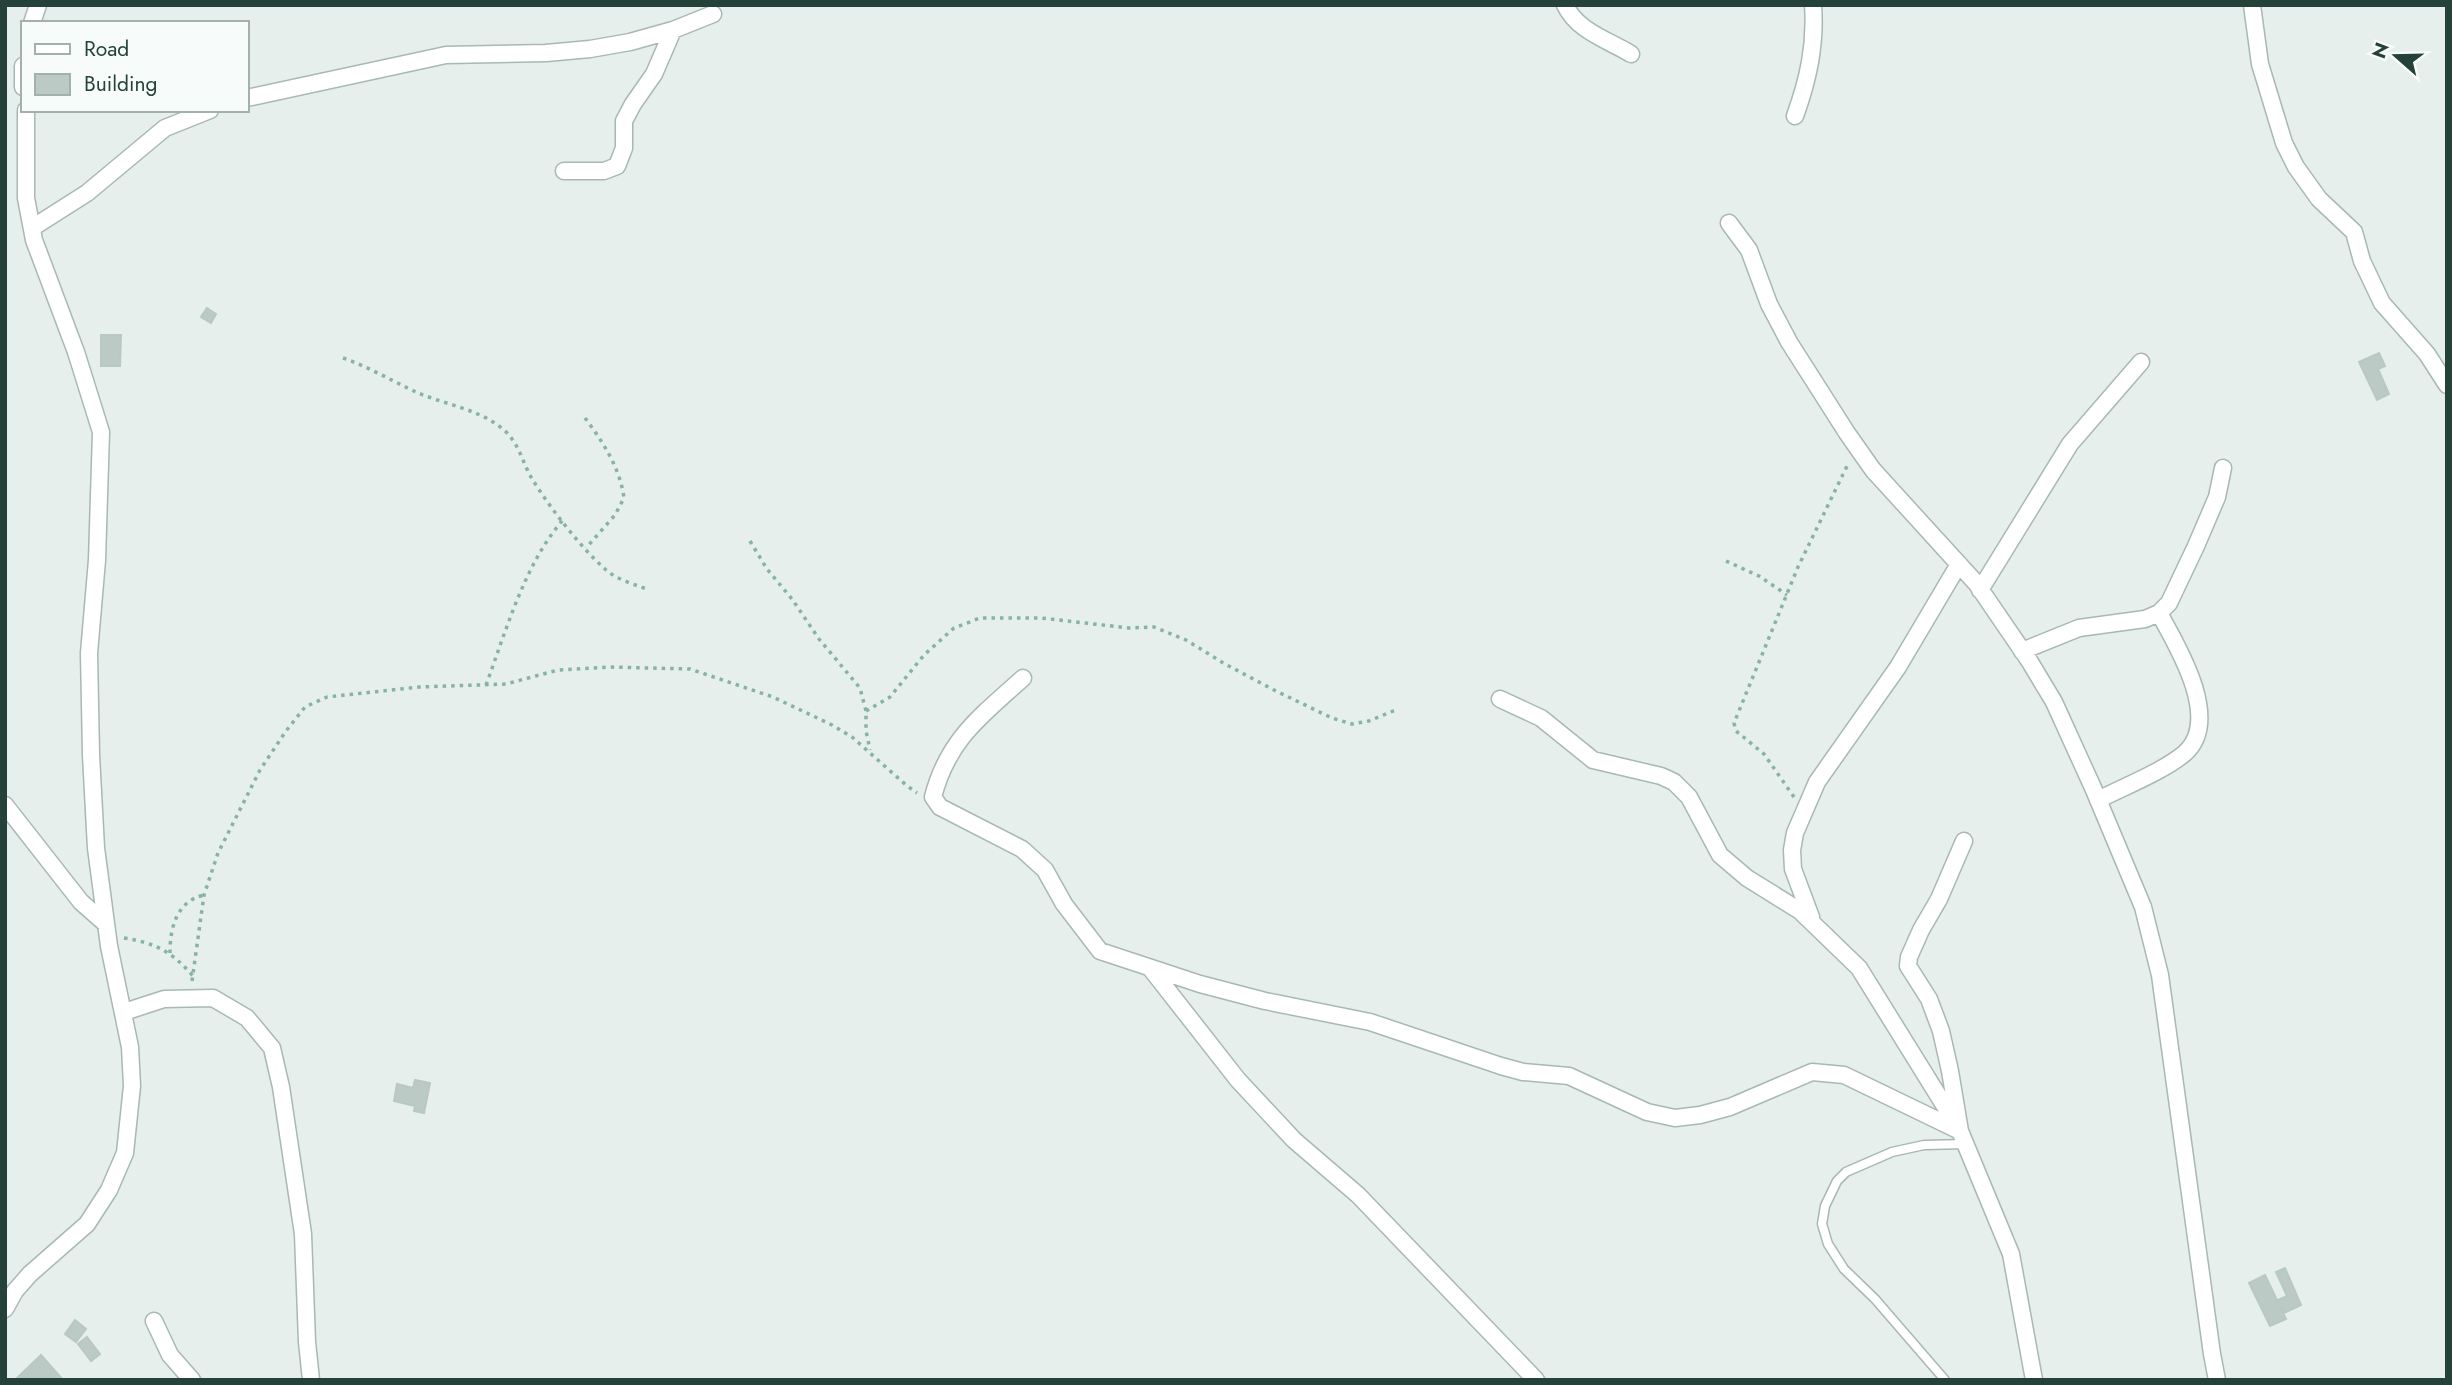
<svg xmlns="http://www.w3.org/2000/svg" width="2452" height="1385" font-family="Jost,sans-serif">
  <style>
    .building { fill: #bbcac4; stroke: #b8c9c2; stroke-width: 2 }
    .lines { fill: none; stroke-linecap: round; stroke-linejoin: round }
    .service-casing { stroke: #a8b8b2; stroke-width: 11 }
    .minor-casing { stroke: #a8b8b2; stroke-width: 19 }
    .path { stroke: #86b3a5; stroke-width: 3.5; stroke-dasharray: 3.5 5; stroke-linecap: butt }
    .service { stroke: #fff; stroke-width: 8 }
    .minor { stroke: #fff; stroke-width: 16 }
  </style>
  <rect width="100%" height="100%" fill="#e6efeb"/>
  <path class="building" d="M 207,308 L 216,314 L 211,323 L 201,317 Z
    M 101,335 L 121,335 L 120,366 L 101,366 Z
    M 2379,353 L 2385,366 L 2378,369 L 2389,394 L 2377,400 L 2359,362 Z
    M 415,1080 L 430,1083 L 424,1113 L 414,1111 L 415,1106 L 394,1101 L 397,1084 L 413,1088 Z
    M 2285,1268 L 2301,1305 L 2284,1313 L 2278,1300 L 2287,1296 L 2276,1272 Z
    M 2265,1275 L 2286,1319 L 2270,1326 L 2249,1283 Z
    M 75,1320 L 86,1329 L 76,1342 L 65,1334 Z
    M 87,1337 L 100,1354 L 91,1361 L 78,1344 Z
    M 41,1355 L 63,1380 L 15,1380 Z"/>
  <g class="lines">
    <defs>
      <path id="service" d="M 1945,1380 L 1875,1299 L 1844,1269 L 1828,1244 L 1822,1224 L 1825,1206 L 1837,1181 L 1846,1172 L 1892,1152 L 1924,1145 L 1966,1144"/>
      <path id="minor" d="M 1565,5 C 1577,31 1608,40 1631,54
        M 2252,5 L 2260,64 L 2284,143 L 2296,167 L 2319,199 L 2354,232 L 2362,261 L 2382,303 L 2427,354 L 2447,385
        M 32,23 L 38,5
        M 23,66 L 23,87
        M 247,98 L 446,55 L 546,53 L 590,49 L 630,42 L 673,30 L 713,14
        M 1795,116 C 1808,80 1816,45 1813,5
        M 564,171 L 604,171 L 617,166 L 624,148 L 624,121 L 633,104 L 654,74 L 673,30
        M 1729,223 L 1749,250 L 1769,304 L 1789,342 L 1847,433 L 1873,470 L 1976,583 L 2030,662 L 2054,702 L 2094,790 L 2143,907 L 2160,975 L 2212,1354 L 2217,1380
        M 32,228 L 87,193 L 165,128 L 210,110
        M 1980,590 L 2070,444 L 2141,362
        M 2022,651 L 2079,628 L 2145,619 L 2159,613 L 2169,603 L 2196,546 L 2217,497 L 2223,468
        M 1023,678 C 981,716 948,739 933,797 L 940,807 L 1022,849 L 1045,870 L 1064,904 L 1100,951 L 1200,984 L 1265,1001 L 1370,1022 L 1501,1066 L 1523,1072 L 1569,1076 L 1647,1112 L 1675,1118 L 1700,1115 L 1730,1107 L 1812,1072 L 1844,1075 L 1960,1131
        M 1500,699 L 1541,718 L 1593,760 L 1661,776 L 1674,782 L 1689,797 L 1720,855 L 1747,878 L 1800,911 L 1859,968 L 1959,1129
        M 2098,800 C 2123,787 2164,771 2185,753 C 2222,720 2178,647 2159,613
        M 5,805 L 81,902 L 106,924
        M 1964,841 L 1939,899 L 1921,930 L 1909,957 L 1908,966 L 1929,999 L 1941,1031 L 1950,1071 L 1960,1131 L 2011,1254 L 2034,1380
        M 1811,917 L 1793,869 L 1792,850 L 1795,833 L 1817,782 L 1898,667 L 1959,564
        M 1151,969 L 1238,1080 L 1294,1140 L 1358,1195 L 1536,1380
        M 124,1012 L 164,999 L 213,998 L 247,1018 L 272,1048 L 281,1087 L 303,1234 L 307,1342 L 311,1380
        M 5,1309 L 15,1291 L 30,1274 L 87,1224 L 109,1190 L 125,1153 L 132,1086 L 130,1047 L 109,946 L 96,848 L 91,755 L 89,653 L 97,560 L 101,432 L 76,352 L 34,240 L 26,198 L 26,110
        M 154,1321 L 170,1355 L 192,1380"/>
    </defs>
    <use href="#service" class="service-casing"/>
    <use href="#minor" class="minor-casing"/>
    <path class="path" d="M 343,358 C 369,367 392,381 416,392 C 445,405 481,409 505,431 C 519,444 522,461 531,477 C 547,504 581,548 605,569 C 617,580 634,584 649,590
      M 585,418 C 603,442 620,468 624,498 L 615,515 L 586,548
      M 750,541 L 767,569 L 792,599 L 819,639 L 860,688 L 866,711 L 866,731 L 870,750
      M 1726,561 L 1759,576 L 1787,595
      M 486,685 C 506,631 525,563 563,520
      M 866,711 L 890,697 L 924,655 L 954,628 L 980,618 L 1041,618 L 1129,628 L 1154,627 L 1186,640 L 1225,664 L 1274,690 L 1332,718 L 1352,724 L 1369,721 L 1398,709
      M 1794,797 L 1764,754 L 1736,731 L 1734,723 L 1798,567 L 1848,464
      M 124,938 C 156,943 172,952 193,976
      M 170,953 C 170,927 177,901 204,895
      M 192,981 L 204,895 L 218,853 L 260,770 L 286,731 L 305,707 L 327,697 L 419,687 L 506,684 L 558,670 L 609,667 L 690,669 L 773,697 L 832,725 L 852,737 L 906,785 L 917,793"/>
    <use href="#service" class="service"/>
    <use href="#minor" class="minor"/>
  </g>
  <rect width="2452" height="1385" fill="none" stroke="#24423a" stroke-width="14"/>
  <rect x="21" y="21" width="228" height="91" fill="#f7fbf9" stroke="#a3b1ad" stroke-width="2"/>
  <rect x="35" y="44" width="35" height="10" fill="#ffffff" stroke="#a3b1ad" stroke-width="2"/>
  <text x="84" y="56" font-size="21" fill="#24423a">Road</text>
  <rect x="35" y="74" width="35" height="21" fill="#bbcac4" stroke="#a3b1ad" stroke-width="2"/>
  <text x="84" y="91" font-size="21" fill="#24423a">Building</text>
  <g transform="translate(2396 56) rotate(290)" stroke="#f7fbf9" stroke-width="5" paint-order="stroke">
  <path d="M0-5L12 26L0 18L-12 26Z" fill="#24423a"/>
  <text y="-10" font-size="19" font-weight="bold" text-anchor="middle" fill="#24423a">N</text>
  </g>
</svg>
